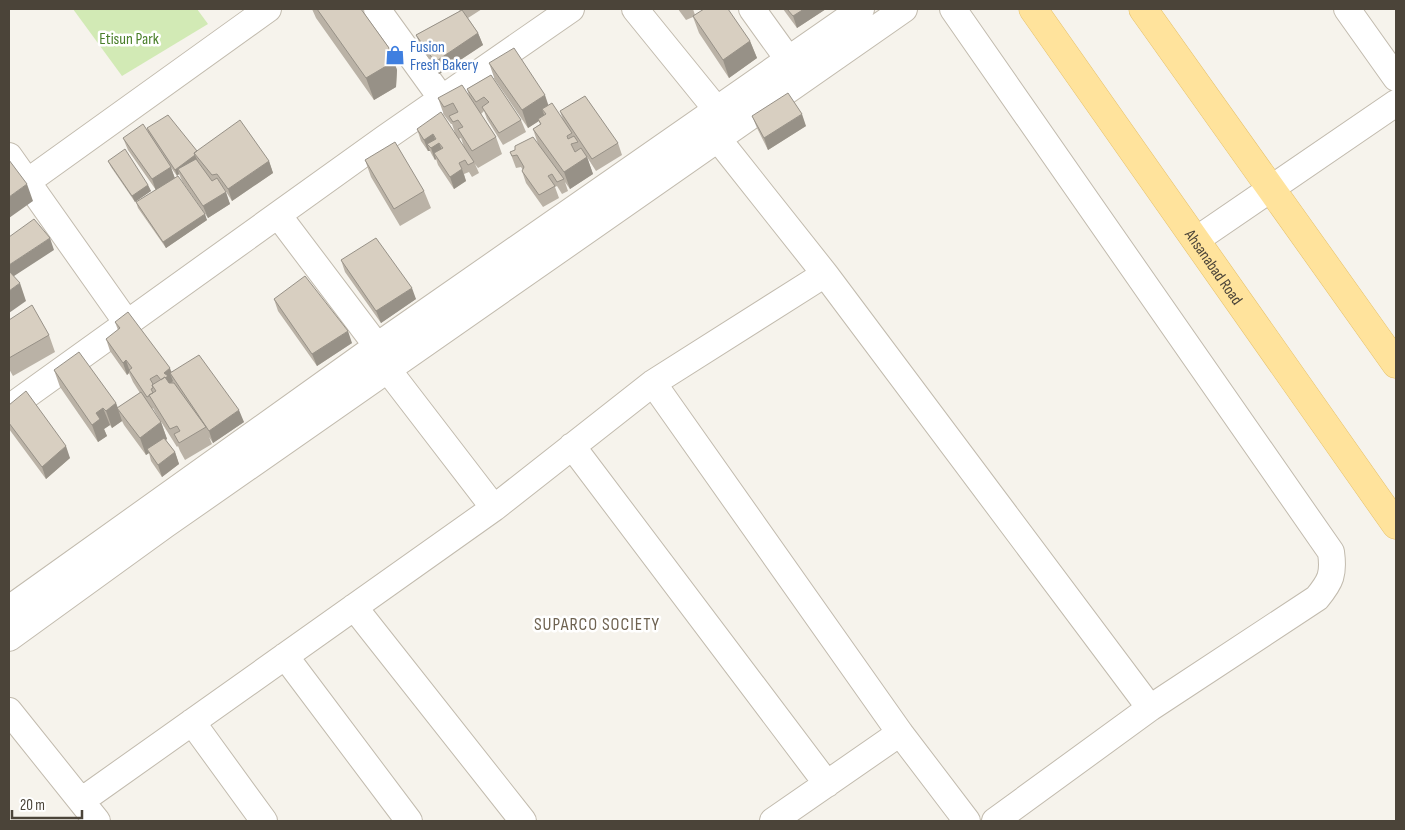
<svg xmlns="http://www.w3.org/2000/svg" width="1405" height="830" font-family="'Sofia Sans Condensed',sans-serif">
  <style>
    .park { fill: #d2eab5 }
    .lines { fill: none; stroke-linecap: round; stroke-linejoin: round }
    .minor-casing { stroke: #c2bbae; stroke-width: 28 }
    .primary-casing { stroke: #e6c16a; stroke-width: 29 }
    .minor { stroke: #fff; stroke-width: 26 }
    .primary { stroke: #ffe39c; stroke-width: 28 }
    .wall { fill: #bab2a6; fill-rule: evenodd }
    .shaded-wall { fill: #979187 }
    .building { fill: #d8cfc1; stroke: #979187 }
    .labels { text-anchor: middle; stroke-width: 5; stroke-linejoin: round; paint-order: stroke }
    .park-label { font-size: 16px; fill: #4a7f2a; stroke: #fff }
    .shop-label { font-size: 16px; fill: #366cbe; stroke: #fff; text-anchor: start }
    .street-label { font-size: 16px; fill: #4b4439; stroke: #fff }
    .neighbourhood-label { font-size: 18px; letter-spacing: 1px; fill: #6e6250; stroke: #fff }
  </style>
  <rect width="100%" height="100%" fill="#f6f3ec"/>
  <path class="park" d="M 73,9 L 197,9 L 208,24 L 122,76 Z"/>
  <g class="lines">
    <defs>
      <path id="minor" d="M 377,9 L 442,99
        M 635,9 L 717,110
        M 752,9 L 788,59
        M 953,9 L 1331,552 C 1334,574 1331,581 1317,598 L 1150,708 L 995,821
        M 1347,9 L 1396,78
        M 718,139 L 825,274 L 1150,708
        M 9,156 L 127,323
        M 27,182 L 268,9
        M 278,215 L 377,346
        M 1196,240 L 1396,103
        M 388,370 L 494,508
        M 653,383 L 900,733 L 967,821
        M 9,408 L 385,138 L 571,9
        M 572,446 L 827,784
        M 354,607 L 523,821
        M 9,609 L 377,346 L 861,9
        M 9,638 L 165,525 L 904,9
        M 285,656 L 409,821
        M 9,711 L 97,821
        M 192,722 L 264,821
        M 81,801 L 494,508 L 653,383 L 825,274
        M 773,821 L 900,733"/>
      <g id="primary">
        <path id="s1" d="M 1033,9 L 1396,525"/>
        <path d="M 1143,9 L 1396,364"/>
      </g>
    </defs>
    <use href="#minor" class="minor-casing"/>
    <use href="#primary" class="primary-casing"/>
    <use href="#minor" class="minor"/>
    <use href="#primary" class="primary"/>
  </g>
  <path class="wall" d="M 312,9 L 361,9 L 389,48 L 397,70 L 396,87 L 374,100 L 316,18 Z
    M 458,9 L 482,9 L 468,18 L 478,33 L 483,45 L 439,74 L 421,47 L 416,35 L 460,11 Z
    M 678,9 L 694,9 L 693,9 L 695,15 L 750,41 L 757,58 L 729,78 L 699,33 L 693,17 L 686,20 Z
    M 783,9 L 826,9 L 797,28 Z
    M 489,63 L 548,105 L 563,120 L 560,111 L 618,143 L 622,155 L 596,171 L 587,157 L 593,174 L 570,189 L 565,182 L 568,191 L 562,194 L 557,186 L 555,187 L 559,198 L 543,207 L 526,183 L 522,171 L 523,170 L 521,167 L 516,168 L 510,152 L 538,144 L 533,129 L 540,124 L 539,121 L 528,128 L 495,80 Z
    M 491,75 L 521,120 L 526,132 L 503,145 L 487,119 L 484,111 L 481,114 L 496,137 L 502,154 L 478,168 L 475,164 L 479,173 L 472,177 L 469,172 L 464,174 L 466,181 L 454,189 L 438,165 L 436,159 L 435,160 L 432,155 L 430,151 L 428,151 L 421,141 L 417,129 L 455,133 L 452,124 L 451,124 L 444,115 L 438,98 L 469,96 L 467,89 ZM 461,138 L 464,147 L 459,139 Z
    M 752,116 L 806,126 L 768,150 L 757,128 Z
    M 147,128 L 197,151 L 269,161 L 273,173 L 232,201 L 223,187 L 230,204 L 208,218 L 182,181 L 179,174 L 177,176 L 170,166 L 175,178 L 207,220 L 166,248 L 138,208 L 136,202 L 156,190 L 128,150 L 123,138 L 148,132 Z
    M 365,160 L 424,191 L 431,208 L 400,226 L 371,177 Z
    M 108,161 L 148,185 L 151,191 L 135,202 L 111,167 Z
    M 341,260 L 416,299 L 381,323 L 345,272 Z
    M 274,299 L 352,343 L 317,366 L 278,311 Z
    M 9,320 L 49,335 L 55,352 L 13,376 L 9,369 Z
    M 115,322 L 172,372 L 244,422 L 213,443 L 209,437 L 212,444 L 185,460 L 180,451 L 178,446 L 177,447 L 155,412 L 153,408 L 152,409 L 161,422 L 167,439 L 166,440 L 175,452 L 179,464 L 162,477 L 151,461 L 149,453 L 146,455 L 124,425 L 122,421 L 112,428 L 110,425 L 104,429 L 107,436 L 98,442 L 60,387 L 54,370 L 116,403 L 118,408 L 140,393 L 133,382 L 129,373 L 127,375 L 110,351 L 106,339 L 118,330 Z
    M 9,405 L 70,458 L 46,479 L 9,429 Z"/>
  <path class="shaded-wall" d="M 804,9 L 826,9 L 797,28 L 793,16 Z
    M 478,33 L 483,45 L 439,74 L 435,62 Z
    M 750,41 L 757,58 L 729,78 L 723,60 Z
    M 389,48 L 397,70 L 396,87 L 374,100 L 366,78 Z
    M 545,95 L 551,113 L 542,109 L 545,117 L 528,128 L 522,110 Z
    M 802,114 L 806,126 L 768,150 L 764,138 Z
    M 433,134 L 437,144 L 439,143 L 444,155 L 434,153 L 436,159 L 435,160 L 431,148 L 427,144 L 430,151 L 428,151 L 424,140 Z
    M 195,155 L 198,161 L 178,169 L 179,174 L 177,176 L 175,170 Z
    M 587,157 L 593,174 L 570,189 L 564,172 Z
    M 269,161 L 273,173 L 232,201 L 228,189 Z
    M 171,167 L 175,179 L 156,191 L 152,179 Z
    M 462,169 L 466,181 L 454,189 L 450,177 Z
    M 27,184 L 33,201 L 9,218 L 9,197 Z
    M 148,185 L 151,191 L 135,202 L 132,196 Z
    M 226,192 L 230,204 L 208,218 L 203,206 Z
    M 205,214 L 207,220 L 166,248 L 163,242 Z
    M 50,238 L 54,250 L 11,278 L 9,272 L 9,265 Z
    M 20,283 L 26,301 L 9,313 L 9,291 Z
    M 412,288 L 416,299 L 381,323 L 376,311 Z
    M 348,331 L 352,343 L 317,366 L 312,354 Z
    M 126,360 L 130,372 L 129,370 L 129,373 L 127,375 L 123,363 Z
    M 170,368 L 174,380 L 170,373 L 173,381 L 171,383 L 166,393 L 164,373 Z
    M 116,403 L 122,421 L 112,428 L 106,411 Z
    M 103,408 L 110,425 L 104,429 L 107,436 L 98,442 L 92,425 L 96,413 Z
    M 239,410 L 244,422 L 213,443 L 209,431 Z
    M 161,422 L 167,439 L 150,452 L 147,449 L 149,453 L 146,455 L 140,438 Z
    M 66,446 L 70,458 L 46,479 L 42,467 Z
    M 175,452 L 179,464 L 162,477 L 158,465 Z"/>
  <path class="building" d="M 317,9 L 361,9 L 389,48 L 388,65 L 366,78 Z
    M 704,9 L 728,9 L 750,41 L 723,60 L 693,16 Z
    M 787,9 L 804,9 L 793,16 Z
    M 462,10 L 478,33 L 435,62 L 416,35 Z
    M 514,48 L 545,95 L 522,110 L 489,63 Z
    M 491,75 L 521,120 L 499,133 L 482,107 L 489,102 L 484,97 L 476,102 L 467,89 Z
    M 462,85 L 496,137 L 472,151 L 458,129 L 463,127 L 458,120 L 453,122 L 449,116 L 458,112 L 453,103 L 444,107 L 438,98 Z
    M 788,93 L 802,114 L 764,138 L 752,116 Z
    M 585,96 L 618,143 L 592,159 L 560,111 Z
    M 552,103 L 572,133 L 567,136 L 568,139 L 574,136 L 578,142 L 571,144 L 575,152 L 581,148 L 587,157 L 564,172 L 533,129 L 541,124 L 538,119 L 546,114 L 542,109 Z
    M 441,112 L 474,162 L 468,165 L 465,160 L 459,163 L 462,169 L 450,177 L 434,153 L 443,148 L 439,143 L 431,148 L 427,144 L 436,139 L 433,134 L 424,140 L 417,129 Z
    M 168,115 L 197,151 L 194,153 L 195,155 L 175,170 L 147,128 Z
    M 240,120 L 269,161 L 228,189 L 217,174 L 212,175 L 194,153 Z
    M 143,124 L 171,167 L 152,179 L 123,138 Z
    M 533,137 L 564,179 L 557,182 L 552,174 L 548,176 L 555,186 L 539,195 L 522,171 L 524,167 L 517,155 L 512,156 L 510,152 L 515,150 L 515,146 Z
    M 395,142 L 424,191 L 394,209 L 365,160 Z
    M 125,149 L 148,185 L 132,196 L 108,161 Z
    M 196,159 L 212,181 L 217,178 L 226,192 L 203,206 L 178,169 Z
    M 9,160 L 27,184 L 9,197 Z
    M 178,176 L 205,214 L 163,242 L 136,202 Z
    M 34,219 L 50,238 L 9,265 L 9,237 Z
    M 376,238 L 412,288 L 376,311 L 341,260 Z
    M 9,271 L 20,283 L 9,291 Z
    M 305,276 L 348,331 L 312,354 L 274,299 Z
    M 32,305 L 49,335 L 9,358 L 9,320 Z
    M 128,312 L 170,368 L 164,373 L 168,376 L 165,378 L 165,377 L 161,380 L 157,375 L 150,379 L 153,384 L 152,385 L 153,388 L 151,389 L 153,393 L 149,395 L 149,396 L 147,397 L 129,370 L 132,368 L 126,360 L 123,363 L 106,339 L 120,328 L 115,322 Z
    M 79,352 L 116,403 L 106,411 L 103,408 L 96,413 L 100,419 L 92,425 L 54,370 Z
    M 199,355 L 239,410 L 209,431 L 170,373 Z
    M 165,377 L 169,383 L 174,383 L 206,427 L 179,443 L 174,434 L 180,431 L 177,426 L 170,429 L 149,395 L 156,391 L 152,385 Z
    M 26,391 L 66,446 L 42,467 L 9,423 L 9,405 Z
    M 141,392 L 161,422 L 140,438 L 117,408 Z
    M 164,438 L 175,452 L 158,465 L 147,449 Z"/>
  <defs>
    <symbol id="shop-bare" viewBox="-9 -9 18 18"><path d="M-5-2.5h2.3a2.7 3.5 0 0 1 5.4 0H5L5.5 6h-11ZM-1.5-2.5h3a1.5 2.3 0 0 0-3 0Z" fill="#3f7fe0" stroke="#fff" stroke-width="2.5" paint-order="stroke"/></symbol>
  </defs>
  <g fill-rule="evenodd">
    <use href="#shop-bare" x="381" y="41" width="28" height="28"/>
  </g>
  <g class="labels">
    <g class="park-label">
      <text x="129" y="44">Etisun Park</text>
    </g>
    <g class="shop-label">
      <text x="410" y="52">Fusion<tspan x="410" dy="18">Fresh Bakery</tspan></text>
    </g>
    <g class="street-label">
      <text dy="6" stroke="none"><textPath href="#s1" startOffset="315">Ahsanabad Road</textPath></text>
    </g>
    <g class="neighbourhood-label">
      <text x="597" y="630">SUPARCO SOCIETY</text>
    </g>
  </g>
  <rect width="1405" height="830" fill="none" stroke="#4b4439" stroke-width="20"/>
  <path d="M12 810v8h70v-8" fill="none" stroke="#4b4439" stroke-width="2.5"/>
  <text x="20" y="810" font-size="15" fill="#4b4439" stroke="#ffffff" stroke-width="4" paint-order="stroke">20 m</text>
</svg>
